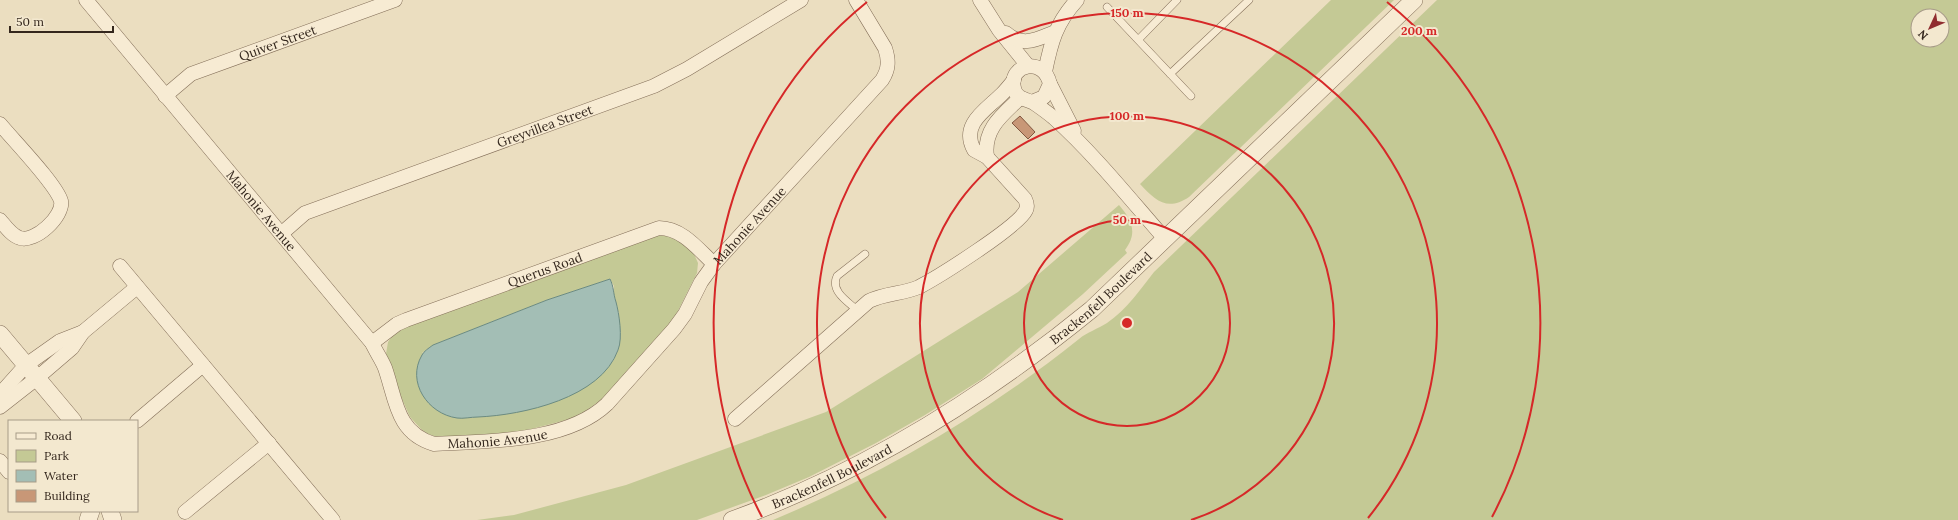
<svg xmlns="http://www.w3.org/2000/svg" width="1958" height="520" font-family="Lora,serif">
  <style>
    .green { fill: #c4c995; fill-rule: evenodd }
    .water { fill: #a3beb5; stroke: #6b8b82 }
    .building { fill: #c89777; stroke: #825840 }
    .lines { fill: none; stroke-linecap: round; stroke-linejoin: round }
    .service-casing { stroke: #846f59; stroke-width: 8 }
    .minor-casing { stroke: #846f59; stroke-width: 15 }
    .tertiary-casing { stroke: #846f59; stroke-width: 18 }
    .service { stroke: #f7ebd3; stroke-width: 7 }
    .minor { stroke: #f7ebd3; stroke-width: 14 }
    .tertiary { stroke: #f7ebd3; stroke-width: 17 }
    .ring { fill: none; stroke: #d62828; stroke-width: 2 }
    .labels { text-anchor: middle; stroke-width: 4; stroke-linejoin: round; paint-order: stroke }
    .street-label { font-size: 13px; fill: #34271d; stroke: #f3e8cf }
    .centre { fill: #d62828; stroke: #f3e8cf; stroke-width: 2 }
    .ring-label { font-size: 12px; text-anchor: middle; font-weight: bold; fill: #d62828; stroke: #f3e8cf; stroke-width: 4; stroke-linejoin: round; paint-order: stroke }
  </style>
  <rect width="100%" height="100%" fill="#ebdec0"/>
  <path class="green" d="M 1331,0 L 1394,0 L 1189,197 C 1167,212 1155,200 1140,184 Z
    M 1437,0 L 1958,0 L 1958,520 L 773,520 C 883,474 985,414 1079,339 C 1087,332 1098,329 1107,323 C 1127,309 1140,290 1154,272 ZM 1918,16 L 1942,16 L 1942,40 L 1918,40 Z
    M 1119,205 C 1132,220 1138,233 1125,250 L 1127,253 L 1083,294 L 982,379 L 925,415 L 876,443 L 809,477 L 766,495 L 697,520 L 477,520 L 514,515 L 626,485 L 826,412 L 1018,292 Z
    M 661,234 L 679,239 L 694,254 L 698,263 L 697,273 L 673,321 L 602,399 L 578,417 L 512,434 L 437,437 L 428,434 L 421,429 L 410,417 L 397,388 L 386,354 L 388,342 L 392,336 L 401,329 ZM 610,279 L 614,286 L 614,297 L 619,314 L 619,348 L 613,361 L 589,385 L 422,353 L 433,345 L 547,300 Z"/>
  <path class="water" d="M 610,279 C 614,287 613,293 616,302 C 619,313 623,338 618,350 C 601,398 523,415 478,417 C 471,417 463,419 457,418 C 428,414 406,382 422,355 C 424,351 429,348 433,345 L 547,300 Z"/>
  <path class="building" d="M 1020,116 L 1035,132 L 1028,139 L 1012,123 Z"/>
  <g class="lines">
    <defs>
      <path id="service" d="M 1107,7 L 1191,96
        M 1138,40 L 1177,0
        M 1170,74 L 1249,0
        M 857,310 C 847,301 830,291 837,276 L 865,254"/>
      <g id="minor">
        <path id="s1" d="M 86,0 L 372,343 C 376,352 382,360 385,368 C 396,399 396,433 434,444 C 487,441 566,443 607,404 L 674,329 L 685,314 L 701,282 L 714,264 L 882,80 C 889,69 889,60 885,48 L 856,0"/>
        <path d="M 980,0 L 999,30 L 1028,66"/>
        <path d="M 1006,33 C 1023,48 1037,39 1055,32"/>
        <path d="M 1045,72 C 1051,42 1056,23 1077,0"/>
        <path d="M 1050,84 L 1074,131"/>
        <path id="s2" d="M 165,96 L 191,74 L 395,0"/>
        <path d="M 1032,102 L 1044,97 L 1050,84 C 1044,56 1008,64 1014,88 C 1016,99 1026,99 1034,103 C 1041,108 1047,112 1054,118 C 1095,155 1129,198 1165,239"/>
        <path d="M 0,124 C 14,141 56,184 61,201 C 64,216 35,243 20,238 C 12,236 5,226 0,220"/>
        <path d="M 987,157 C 983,129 1002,115 1020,98"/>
        <path id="s3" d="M 281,234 L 305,213 L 654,86 L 687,69 L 801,0"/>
        <path d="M 120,266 L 333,520"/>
        <path id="s4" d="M 372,343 L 397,324 L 406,320 L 659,228 C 682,228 698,249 714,264"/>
        <path d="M 0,394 L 26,365 L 60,341 L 83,332"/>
        <path d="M 0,407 L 37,378 L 72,348 L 83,332 L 137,287"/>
        <path d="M 735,419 L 869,301 C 885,293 903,294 919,287 C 938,277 1018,227 1026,210 C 1028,206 1027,203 1025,199 L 987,157 L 974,150 C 960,124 986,110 1002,94 C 1006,90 1010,85 1014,80"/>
        <path d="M 137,421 L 203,365"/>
        <path d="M 0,461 L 9,472"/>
        <path d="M 185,512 L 269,443"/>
      </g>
      <g id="tertiary">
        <path d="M 0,334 L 73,421"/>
        <path d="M 110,511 L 113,520"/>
        <path d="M 88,520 L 91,511"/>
        <path id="s5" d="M 732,520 C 865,472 983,398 1092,309 L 1414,0"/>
      </g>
    </defs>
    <use href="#service" class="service-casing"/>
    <use href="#minor" class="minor-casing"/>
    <use href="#tertiary" class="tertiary-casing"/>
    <use href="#service" class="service"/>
    <use href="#minor" class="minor"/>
    <use href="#tertiary" class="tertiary"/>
  </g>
  <g class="ring">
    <circle cx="1127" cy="323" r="103"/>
    <path d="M1063 520A207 207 0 1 1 1191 520"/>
    <path d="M886 518A310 310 0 1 1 1368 518"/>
    <path d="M762 517A413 413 0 0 1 867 2M1387 2A413 413 0 0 1 1492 517"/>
  </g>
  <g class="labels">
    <g class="street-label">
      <text dy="5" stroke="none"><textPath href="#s2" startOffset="126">Quiver Street</textPath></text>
      <text dy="5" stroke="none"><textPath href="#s3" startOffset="287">Greyvillea Street</textPath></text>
      <text dy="5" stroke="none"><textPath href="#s1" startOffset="274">Mahonie Avenue</textPath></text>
      <text dy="5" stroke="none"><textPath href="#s1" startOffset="981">Mahonie Avenue</textPath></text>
      <text dy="5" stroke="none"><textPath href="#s4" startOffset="189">Querus Road</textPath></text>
      <text dy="5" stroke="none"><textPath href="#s5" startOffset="433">Brackenfell Boulevard</textPath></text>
      <text dy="5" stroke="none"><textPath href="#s1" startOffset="634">Mahonie Avenue</textPath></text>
      <text dy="5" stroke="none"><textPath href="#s5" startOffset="109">Brackenfell Boulevard</textPath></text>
    </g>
  </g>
  <circle cx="1127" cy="323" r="6" class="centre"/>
  <g class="ring-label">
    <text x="1127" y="17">150 m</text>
    <text x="1419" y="35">200 m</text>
    <text x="1127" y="120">100 m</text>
    <text x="1127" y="224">50 m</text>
  </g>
  <rect x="8" y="420" width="130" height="92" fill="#f3e8cf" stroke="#a79b88"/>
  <rect x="16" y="433" width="20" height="6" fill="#f7ebd3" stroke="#a79b88"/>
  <text x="44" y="440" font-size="12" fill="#34271d">Road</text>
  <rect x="16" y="450" width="20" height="12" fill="#c4c995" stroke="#a79b88"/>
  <text x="44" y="460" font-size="12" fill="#34271d">Park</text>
  <rect x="16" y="470" width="20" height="12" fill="#a3beb5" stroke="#a79b88"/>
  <text x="44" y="480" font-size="12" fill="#34271d">Water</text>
  <rect x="16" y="490" width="20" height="12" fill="#c89777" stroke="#a79b88"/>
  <text x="44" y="500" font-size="12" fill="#34271d">Building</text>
  <g transform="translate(1930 28) rotate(226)"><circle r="19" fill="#f3e8cf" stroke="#a79b88"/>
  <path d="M0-3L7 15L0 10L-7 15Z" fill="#902c2f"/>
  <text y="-6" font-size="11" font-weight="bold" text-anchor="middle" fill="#34271d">N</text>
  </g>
  <path d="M10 26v6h103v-6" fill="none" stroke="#34271d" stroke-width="2"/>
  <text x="16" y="26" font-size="12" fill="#34271d" stroke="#f3e8cf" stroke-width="3" paint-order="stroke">50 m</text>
</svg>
